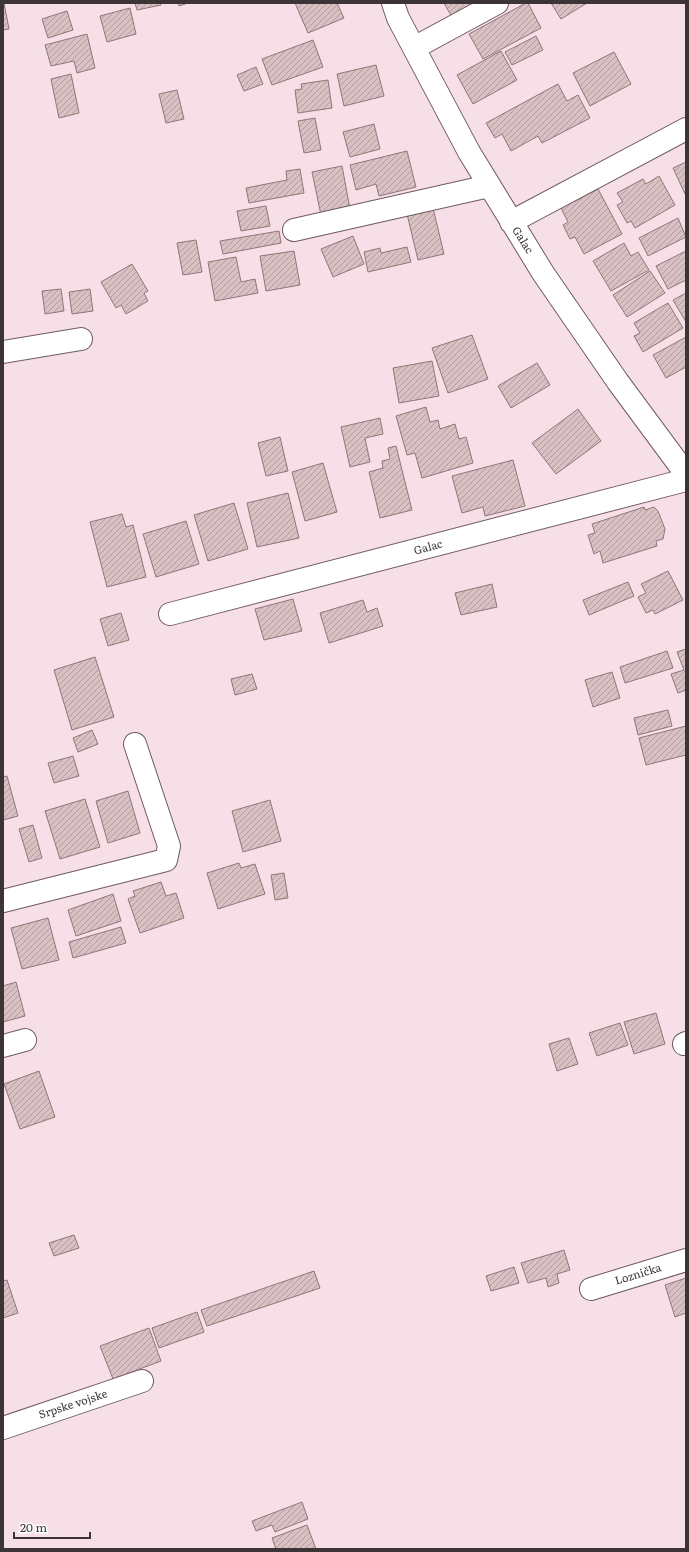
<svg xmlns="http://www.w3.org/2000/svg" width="689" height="1552" font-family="Literata,serif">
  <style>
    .building { fill: url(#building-hatch); stroke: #8d7778 }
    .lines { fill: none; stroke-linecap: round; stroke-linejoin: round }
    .minor-casing { stroke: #6f5a62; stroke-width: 24 }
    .minor { stroke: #fff; stroke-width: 22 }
    .labels { text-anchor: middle; stroke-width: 3.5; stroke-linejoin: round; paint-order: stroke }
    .street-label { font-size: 11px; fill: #3d3438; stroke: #fff }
  </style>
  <defs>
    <pattern id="building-hatch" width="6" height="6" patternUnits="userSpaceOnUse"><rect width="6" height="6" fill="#d9c0c2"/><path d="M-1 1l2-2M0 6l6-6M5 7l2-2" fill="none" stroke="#b19d9f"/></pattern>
  </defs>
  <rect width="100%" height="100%" fill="#f7dfe8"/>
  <path class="building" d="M 3,3 L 4,3 L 9,29 L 3,30 Z
    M 135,3 L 160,3 L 161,5 L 137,10 Z
    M 178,3 L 188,3 L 179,6 Z
    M 295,3 L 337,3 L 344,18 L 308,33 Z
    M 444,3 L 480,3 L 453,19 Z
    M 526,3 L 528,3 L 541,28 L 483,59 L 469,34 Z
    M 551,3 L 587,3 L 561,19 Z
    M 130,8 L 136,34 L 107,42 L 100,16 Z
    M 67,11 L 73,30 L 48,38 L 42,19 Z
    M 87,34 L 95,68 L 77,73 L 74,61 L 51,66 L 45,45 Z
    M 536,36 L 543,50 L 512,65 L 505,52 Z
    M 313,40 L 323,67 L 272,85 L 262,59 Z
    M 501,51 L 517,80 L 473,104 L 457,75 Z
    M 614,52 L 631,84 L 590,106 L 573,73 Z
    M 376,65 L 384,96 L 344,106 L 337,74 Z
    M 256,67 L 263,84 L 244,91 L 237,75 Z
    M 71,74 L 79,113 L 59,118 L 51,79 Z
    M 328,80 L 332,108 L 298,113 L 295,90 L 302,89 L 301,84 Z
    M 558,84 L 567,101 L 578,95 L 590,118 L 542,143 L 538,136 L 511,151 L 502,134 L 495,138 L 486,123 Z
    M 177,90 L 184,119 L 166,123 L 159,94 Z
    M 315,118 L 321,150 L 304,153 L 298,121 Z
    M 374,124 L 380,149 L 350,157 L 343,132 Z
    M 407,151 L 416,187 L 379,196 L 376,184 L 356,190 L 350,165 Z
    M 686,162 L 686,196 L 673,168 Z
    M 342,166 L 350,209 L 321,215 L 312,172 Z
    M 300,169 L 304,193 L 249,203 L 246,188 L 287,180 L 286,171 Z
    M 659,176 L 675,205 L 635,228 L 631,221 L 627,223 L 617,205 L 623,202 L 617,193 L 643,179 L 646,184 Z
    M 598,189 L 622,234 L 584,254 L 575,237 L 570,239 L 563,225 L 568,222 L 562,210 L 562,207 L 572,200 L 575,201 Z
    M 266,206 L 270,226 L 241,231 L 237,211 Z
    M 433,208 L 444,254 L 418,260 L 407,214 Z
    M 678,218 L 686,237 L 648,256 L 639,238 Z
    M 279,231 L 281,243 L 223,254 L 220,241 Z
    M 353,236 L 364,264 L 333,277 L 321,249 Z
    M 196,240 L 202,272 L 183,275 L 177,243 Z
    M 624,243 L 631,256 L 638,252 L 649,270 L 611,291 L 593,261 Z
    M 407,247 L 411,262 L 368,272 L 364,252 L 380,248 L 381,253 Z
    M 294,251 L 300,285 L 266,291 L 260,256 Z
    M 686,251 L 686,280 L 668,289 L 656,266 Z
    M 236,257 L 241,282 L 255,279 L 258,293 L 215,301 L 208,262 Z
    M 132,264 L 148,291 L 144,293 L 148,301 L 126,314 L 121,305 L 116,308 L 101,282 Z
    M 650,271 L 665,293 L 627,317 L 613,295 Z
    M 61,289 L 64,311 L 45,314 L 42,291 Z
    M 90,289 L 93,311 L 72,314 L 69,292 Z
    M 686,293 L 686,322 L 673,300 Z
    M 668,303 L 683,328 L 643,352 L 634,336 L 640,333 L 634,323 Z
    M 472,335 L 488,379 L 448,393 L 432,348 Z
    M 686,337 L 686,367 L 666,378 L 653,355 Z
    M 432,361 L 439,396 L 399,403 L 393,368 Z
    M 537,363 L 550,385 L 511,408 L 498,386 Z
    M 426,407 L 430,422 L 438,420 L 440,429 L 455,424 L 459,439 L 466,437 L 473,463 L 422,478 L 415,453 L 407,455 L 396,416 Z
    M 578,409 L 601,441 L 556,474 L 532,443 Z
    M 380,418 L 383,434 L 365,438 L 370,462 L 350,467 L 341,427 Z
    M 280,437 L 288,471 L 266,476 L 258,443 Z
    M 396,446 L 412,510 L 380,518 L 369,472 L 383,468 L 382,461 L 390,459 L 388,448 Z
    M 513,460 L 525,506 L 485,516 L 483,507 L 462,513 L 452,476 Z
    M 323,463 L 337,512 L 305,521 L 292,472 Z
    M 288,493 L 299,538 L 257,547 L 247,503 Z
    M 234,503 L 248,549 L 208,561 L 194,515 Z
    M 644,507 L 645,510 L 654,507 L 658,511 L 665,529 L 663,539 L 656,541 L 657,546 L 603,563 L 600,551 L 594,554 L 588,535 L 595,533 L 592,524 Z
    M 122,514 L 126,527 L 133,525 L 146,577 L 107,587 L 90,522 Z
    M 186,521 L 199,564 L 156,577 L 143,534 Z
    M 668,571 L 683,600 L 655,614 L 653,610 L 646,613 L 638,597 L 646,593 L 641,584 Z
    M 628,582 L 634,596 L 589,615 L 583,600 Z
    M 492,584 L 497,607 L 461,615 L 455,593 Z
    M 293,599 L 302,631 L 264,640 L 255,609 Z
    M 363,600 L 367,612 L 377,608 L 383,626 L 329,643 L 320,613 Z
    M 121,613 L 129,640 L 108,646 L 100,619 Z
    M 686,649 L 686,690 L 678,693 L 671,674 L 684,670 L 677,652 Z
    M 667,651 L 673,668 L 625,683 L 620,667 Z
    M 95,657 L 114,717 L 72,730 L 54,670 Z
    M 612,672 L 620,698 L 593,707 L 585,680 Z
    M 252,674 L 257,689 L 235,695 L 231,679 Z
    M 668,710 L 672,726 L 638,735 L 634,718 Z
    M 686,726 L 686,755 L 646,765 L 639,738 Z
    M 92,730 L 98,744 L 78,752 L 73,738 Z
    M 73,756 L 79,776 L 54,783 L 48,763 Z
    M 7,776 L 18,816 L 3,820 L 3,777 Z
    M 128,791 L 140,833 L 108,843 L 96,801 Z
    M 85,799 L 100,847 L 60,859 L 45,811 Z
    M 270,800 L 281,841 L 243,852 L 232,811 Z
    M 33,825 L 42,858 L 29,862 L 19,829 Z
    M 239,863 L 241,868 L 255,864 L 265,894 L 218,909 L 207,873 Z
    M 284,873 L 288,898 L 275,900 L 271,875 Z
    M 161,882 L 166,896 L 176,893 L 184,918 L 140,933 L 128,899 L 135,896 L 133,891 Z
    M 113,894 L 121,921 L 76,936 L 68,910 Z
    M 48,918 L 59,960 L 22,969 L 11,928 Z
    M 121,927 L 126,943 L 73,958 L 69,942 Z
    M 16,982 L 25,1016 L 3,1022 L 3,986 Z
    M 656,1013 L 665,1044 L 634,1054 L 624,1022 Z
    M 620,1023 L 628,1045 L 597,1056 L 589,1033 Z
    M 569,1038 L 578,1064 L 557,1071 L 549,1044 Z
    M 39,1071 L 55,1117 L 20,1129 L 4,1084 Z
    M 74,1235 L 79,1248 L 54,1256 L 49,1243 Z
    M 564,1250 L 570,1270 L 557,1274 L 559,1283 L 548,1287 L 546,1278 L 528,1283 L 521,1263 Z
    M 514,1267 L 519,1283 L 491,1291 L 486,1276 Z
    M 314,1271 L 320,1288 L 207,1326 L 201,1310 Z
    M 686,1278 L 686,1313 L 675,1317 L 665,1285 Z
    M 7,1280 L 18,1313 L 3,1318 L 3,1281 Z
    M 197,1312 L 204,1332 L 159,1348 L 152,1328 Z
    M 149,1328 L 161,1361 L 113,1379 L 100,1346 Z
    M 302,1502 L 308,1519 L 275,1532 L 272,1525 L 256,1531 L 252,1521 Z
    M 307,1525 L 316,1549 L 276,1549 L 272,1538 Z"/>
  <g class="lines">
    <defs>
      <path id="minor" d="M 393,3 L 398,18 L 469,152 L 543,273 L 618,382 L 686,474
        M 414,48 L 497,3
        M 511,222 L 686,129
        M 294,230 L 489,186
        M 3,352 L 81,339
        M 170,614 L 686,480
        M 3,901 L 166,860 L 169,846 L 135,744
        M 684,1044 L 686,1043
        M 3,1046 L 25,1040
        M 591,1289 L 686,1260
        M 3,1428 L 142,1381"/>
    </defs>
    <use href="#minor" class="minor-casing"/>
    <use href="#minor" class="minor"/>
  </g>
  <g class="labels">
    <g class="street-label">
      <text transform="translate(523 240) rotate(58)" y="4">Galac</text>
      <text transform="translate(428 547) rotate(-15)" y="4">Galac</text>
      <text transform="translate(638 1274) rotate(-17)" y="4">Loznička</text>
      <text transform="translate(73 1404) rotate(-18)" y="4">Srpske vojske</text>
    </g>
  </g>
  <rect width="689" height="1552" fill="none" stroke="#3d3438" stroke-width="8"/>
  <path d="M14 1532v6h76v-6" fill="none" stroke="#3d3438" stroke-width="2"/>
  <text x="20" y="1532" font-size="12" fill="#3d3438" stroke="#ffffff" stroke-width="3" paint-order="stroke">20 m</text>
</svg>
